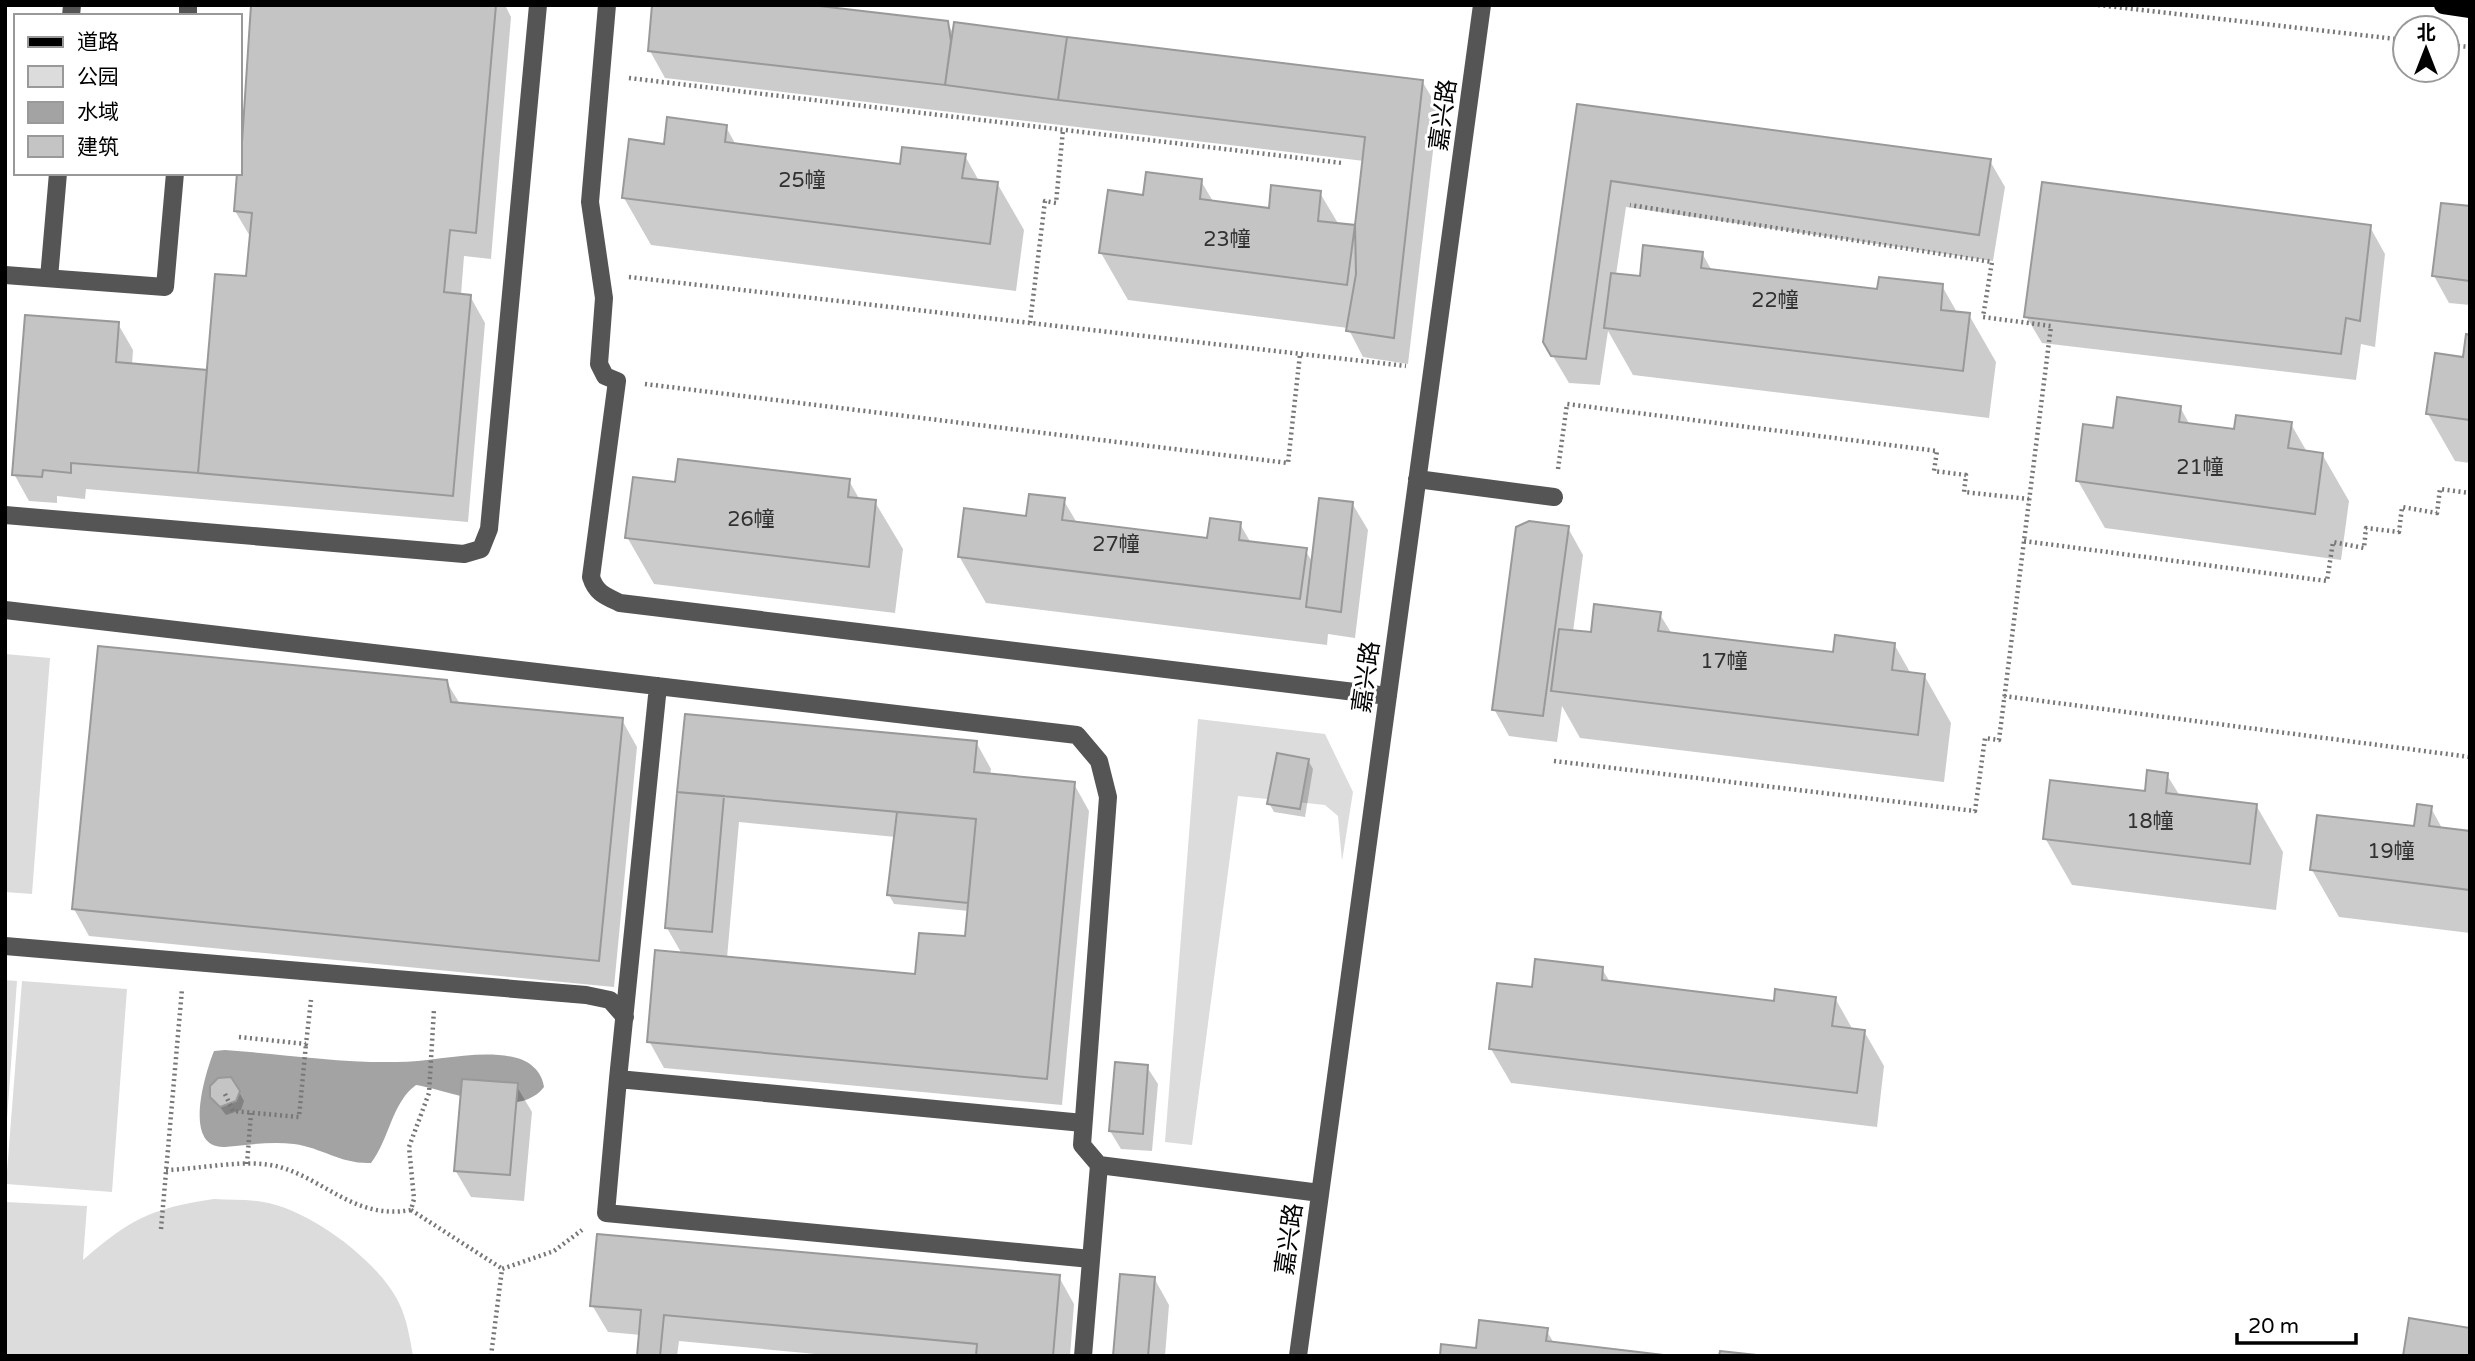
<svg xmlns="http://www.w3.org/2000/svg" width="2475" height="1361" font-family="'Varela Round','Noto Sans SC',sans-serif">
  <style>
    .green { fill: #dcdcdc }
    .water { fill: #a3a3a3 }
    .shadow { fill: #0003; fill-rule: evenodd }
    .building { fill: #c4c4c4; stroke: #999; stroke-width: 2 }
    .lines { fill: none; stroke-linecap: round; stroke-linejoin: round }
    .path { stroke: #777; stroke-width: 4.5; stroke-dasharray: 2 3.5; stroke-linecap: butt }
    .minor { stroke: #555; stroke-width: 18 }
    .major { stroke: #000; stroke-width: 18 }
    .labels { text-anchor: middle; stroke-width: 6; stroke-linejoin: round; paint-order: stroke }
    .number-label { font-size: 21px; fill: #313131 }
    .street-label { font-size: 24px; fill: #000; stroke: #fff }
  </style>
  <rect width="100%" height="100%" fill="#fff"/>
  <path class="green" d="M 5,654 L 50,658 L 32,894 L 5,892 Z
    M 1198,719 L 1325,734 L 1353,792 L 1342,861 L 1338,816 L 1325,805 L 1238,796 L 1192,1145 L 1165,1142 Z
    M 5,980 L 17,981 L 5,1147 Z
    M 22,981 L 127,989 L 112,1192 L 6,1184 Z
    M 214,1199 C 230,1200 247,1199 263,1202 C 309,1209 379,1261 399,1303 C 407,1319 410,1339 413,1356 L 5,1356 L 5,1202 L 87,1206 L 83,1260 C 130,1219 152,1208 214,1199 Z"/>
  <path class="water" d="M 225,1050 C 281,1054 339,1063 396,1062 C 433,1062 477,1049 513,1057 C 529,1060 542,1071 544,1087 C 518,1121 453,1091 416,1085 C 392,1102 389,1140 371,1163 C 340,1164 323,1148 294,1144 C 270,1141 248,1145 225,1147 C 181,1149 206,1071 214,1051 Z"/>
  <path class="shadow" d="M 253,5 L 505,5 L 511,17 L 491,259 L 464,256 L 461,295 L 470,296 L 485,323 L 468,522 L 86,489 L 85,499 L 57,496 L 57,503 L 29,501 L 14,474 L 118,324 L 133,350 L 132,365 L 209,372 L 248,278 L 251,238 L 235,211 Z
    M 947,22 L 953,33 L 1422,81 L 1438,108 L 1408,364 L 1363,357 L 1348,328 L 1128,300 L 1101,253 L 1144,197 L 1201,181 L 1214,203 L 1270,210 L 1320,193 L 1339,225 L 1357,227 L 1364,161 L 665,78 L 650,51 Z
    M 1578,105 L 1990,161 L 2005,187 L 1993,261 L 1626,207 L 1616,275 L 1641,278 L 1702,253 L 1712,271 L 1879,291 L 1942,286 L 1958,314 L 1969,315 L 1996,362 L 1989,418 L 1633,375 L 1608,331 L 1600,385 L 1569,383 L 1544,341 Z
    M 726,127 L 736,145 L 902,166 L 965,156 L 979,181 L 997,183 L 1024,230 L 1016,291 L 651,245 L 624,198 L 665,146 Z
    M 2470,208 L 2470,305 L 2449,303 L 2434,276 Z
    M 2370,227 L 2385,254 L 2375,347 L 2361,344 L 2356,380 L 2042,343 L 2026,316 Z
    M 2470,337 L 2470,463 L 2455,461 L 2428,414 L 2464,359 Z
    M 2180,407 L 2190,425 L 2236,431 L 2291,424 L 2307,452 L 2322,454 L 2349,501 L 2341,560 L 2105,528 L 2078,481 Z
    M 849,481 L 860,500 L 875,502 L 903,549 L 895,613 L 654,584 L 627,537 Z
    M 1063,499 L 1077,523 L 1209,540 L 1240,524 L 1251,543 L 1305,550 L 1313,563 L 1352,503 L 1368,530 L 1355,638 L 1328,634 L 1327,645 L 986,603 L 959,556 Z
    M 1568,528 L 1583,555 L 1573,632 L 1592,634 L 1659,613 L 1672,634 L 1834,654 L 1894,644 L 1911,674 L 1924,675 L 1951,723 L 1944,782 L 1580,738 L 1562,706 L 1557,742 L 1509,736 L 1494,709 Z
    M 446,681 L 460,704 L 622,720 L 637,747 L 614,987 L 89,936 L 74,909 Z
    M 686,715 L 976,742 L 991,769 L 990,776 L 1074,784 L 1089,811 L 1062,1105 L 664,1068 L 649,1041 L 682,954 L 667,928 ZM 739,822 L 896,837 L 889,895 L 894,904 L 969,911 L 966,938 L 917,975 L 727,958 Z
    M 1308,760 L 1313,769 L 1305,817 L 1274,812 L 1269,803 Z
    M 2167,775 L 2180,796 L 2256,805 L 2283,852 L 2276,910 L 2072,885 L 2045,838 L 2146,793 Z
    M 2431,808 L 2443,830 L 2470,833 L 2470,933 L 2339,917 L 2312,870 L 2415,828 Z
    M 1602,969 L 1610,982 L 1776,1003 L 1835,998 L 1853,1030 L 1864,1031 L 1884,1066 L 1877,1127 L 1511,1083 L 1491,1049 Z
    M 1147,1067 L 1158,1084 L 1152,1151 L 1121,1149 L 1110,1131 Z
    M 516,1085 L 532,1112 L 524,1201 L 471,1197 L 455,1170 Z
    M 239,1092 L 244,1101 L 241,1110 L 226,1115 L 212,1097 Z
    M 1059,1277 L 1074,1304 L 1070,1356 L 837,1356 L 679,1341 L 677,1356 L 639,1356 L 641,1335 L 608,1332 L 592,1305 Z
    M 1154,1278 L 1169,1305 L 1165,1356 L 1115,1356 Z
    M 1546,1330 L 1554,1343 L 1477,1350 Z"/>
  <path class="building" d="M 251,5 L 496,5 L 476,233 L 450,230 L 444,292 L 471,295 L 453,496 L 198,473 L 215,274 L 246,276 L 252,213 L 234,211 L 237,173 L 240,173 Z
    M 652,5 L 811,5 L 948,21 L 951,41 L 945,85 L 648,51 Z
    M 954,22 L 1067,37 L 1058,100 L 945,85 Z
    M 1067,37 L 1423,80 L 1394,338 L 1346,331 L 1356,274 L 1355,225 L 1365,137 L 1058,100 Z
    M 1577,104 L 1991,159 L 1979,235 L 1611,181 L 1586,359 L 1551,356 L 1543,342 Z
    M 667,117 L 727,125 L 725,142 L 900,164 L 902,147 L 966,154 L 962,178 L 998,182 L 990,244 L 622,198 L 629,139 L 664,144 Z
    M 1146,172 L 1202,179 L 1200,199 L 1269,208 L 1271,185 L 1321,191 L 1318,221 L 1355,225 L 1347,285 L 1099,253 L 1108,190 L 1143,195 Z
    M 2042,182 L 2371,225 L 2360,321 L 2346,318 L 2341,354 L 2024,317 Z
    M 2441,203 L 2470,206 L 2470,281 L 2432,276 Z
    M 1643,245 L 1703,252 L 1701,268 L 1877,289 L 1879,277 L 1943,284 L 1941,310 L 1970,313 L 1963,371 L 1604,328 L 1611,273 L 1640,276 Z
    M 25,315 L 119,322 L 116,362 L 207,370 L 198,473 L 71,463 L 71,473 L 43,470 L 42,477 L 12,475 Z
    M 2466,334 L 2470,335 L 2470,420 L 2426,414 L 2435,353 L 2463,357 Z
    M 2117,397 L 2181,406 L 2179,422 L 2234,429 L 2236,415 L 2292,422 L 2288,448 L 2323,453 L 2315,514 L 2076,481 L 2083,424 L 2113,428 Z
    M 678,459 L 850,479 L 848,497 L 876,500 L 869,567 L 625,538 L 633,477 L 675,482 Z
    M 1029,494 L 1065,498 L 1062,520 L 1207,538 L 1210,518 L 1241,522 L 1239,540 L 1307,548 L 1300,599 L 958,557 L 964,508 L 1026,516 Z
    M 1319,498 L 1353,502 L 1341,612 L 1306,607 Z
    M 1529,521 L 1569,526 L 1543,716 L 1492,710 L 1516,527 Z
    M 1594,604 L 1661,612 L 1658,631 L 1833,652 L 1835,635 L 1895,643 L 1892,670 L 1925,674 L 1918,735 L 1551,691 L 1559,629 L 1591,632 Z
    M 98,646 L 447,680 L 451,702 L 623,718 L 599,961 L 72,909 Z
    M 685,714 L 977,741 L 974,772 L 1075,782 L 1047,1079 L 647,1042 L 655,950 L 915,974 L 919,933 L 965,936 L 976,819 L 677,792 Z
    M 1277,753 L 1309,759 L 1300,809 L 1267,804 Z
    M 2147,770 L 2168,773 L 2166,793 L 2257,804 L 2250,864 L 2043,839 L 2050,780 L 2145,791 Z
    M 677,792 L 724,796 L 712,932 L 665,928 Z
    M 2417,804 L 2432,806 L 2429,826 L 2470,831 L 2470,890 L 2310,870 L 2317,815 L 2414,826 Z
    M 897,812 L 976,819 L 968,903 L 887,895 Z
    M 1535,959 L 1603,967 L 1602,980 L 1774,1001 L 1775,989 L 1836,997 L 1832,1026 L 1865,1030 L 1857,1093 L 1489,1049 L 1497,983 L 1532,987 Z
    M 1115,1062 L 1148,1065 L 1143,1134 L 1109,1131 Z
    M 231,1077 L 240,1091 L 236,1101 L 220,1107 L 210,1097 L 210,1086 L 218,1078 Z
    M 462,1079 L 518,1083 L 510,1175 L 454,1171 Z
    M 597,1234 L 1060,1275 L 1053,1356 L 976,1356 L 977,1344 L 664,1315 L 660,1356 L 637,1356 L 641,1310 L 590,1306 Z
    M 1120,1274 L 1155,1277 L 1148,1356 L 1113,1356 Z
    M 2409,1318 L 2470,1328 L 2470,1356 L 2403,1356 Z
    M 1479,1320 L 1548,1328 L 1546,1341 L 1672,1356 L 1440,1356 L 1441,1344 L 1476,1348 Z
    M 1720,1351 L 1766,1356 L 1719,1356 Z"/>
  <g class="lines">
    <path class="path" d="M 2098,5 L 2405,40
      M 2447,45 L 2470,47
      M 629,78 L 1342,163
      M 629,277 L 1406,366
      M 1030,323 L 1045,201 L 1056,203 L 1063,130
      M 645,384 L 1288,463 L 1300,354
      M 1558,469 L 1567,404 L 1937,451 L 1934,471 L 1966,475 L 1964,492 L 2029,499
      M 2024,541 L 2327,581 L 2333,542 L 2364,548 L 2366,528 L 2399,532 L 2402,507 L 2437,513 L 2440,489 L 2470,493
      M 2004,696 L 2470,757
      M 1554,761 L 1975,811 L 1985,738 L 1999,740 L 2051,326 L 1983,317 L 1992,262 L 1630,205
      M 239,1037 L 306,1044 L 311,1000
      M 225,1094 L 233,1111 L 299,1117 L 306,1044
      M 247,1164 L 251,1113
      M 166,1170 C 201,1169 248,1158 280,1167 C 327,1181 356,1220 411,1210 L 414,1199 L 409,1147 L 429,1093 L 434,1009
      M 411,1210 L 501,1268
      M 161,1229 L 182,989
      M 491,1356 L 502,1269 L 554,1251 L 582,1230"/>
    <path class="minor" d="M 607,5 L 590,202 L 604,298 L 599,364 L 605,376 L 617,381 L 591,577 C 596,593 605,596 620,603 L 1388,696
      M 71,16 L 72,5
      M 188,16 L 188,5
      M 5,275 L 165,287 L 175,173
      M 49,278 L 58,173
      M 1417,479 L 1554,497
      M 5,515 L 464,554 L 481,549 L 489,529 L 538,5
      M 5,610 L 1077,735 L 1099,761 L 1108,797 L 1082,1145 L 1099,1165 L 1083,1356
      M 658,686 L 618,1079 L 1083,1123
      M 5,946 L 586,995 L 610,1000 L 625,1017
      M 618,1079 L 606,1213 L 1091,1259
      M 1099,1165 L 1320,1193
      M 1298,1356 L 1482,5"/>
    <path class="major" d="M 2443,5 L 2470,9"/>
  </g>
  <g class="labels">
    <g class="number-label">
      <text x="802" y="187">25幢</text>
      <text x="1227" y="246">23幢</text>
      <text x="1775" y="307">22幢</text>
      <text x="2200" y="474">21幢</text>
      <text x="751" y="526">26幢</text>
      <text x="1116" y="551">27幢</text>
      <text x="1724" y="668">17幢</text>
      <text x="2150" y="828">18幢</text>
      <text x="2391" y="858">19幢</text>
    </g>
    <g class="street-label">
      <text transform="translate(1443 115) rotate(-82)" y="8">嘉兴路</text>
      <text transform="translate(1366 677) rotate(-82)" y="8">嘉兴路</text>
      <text transform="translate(1289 1239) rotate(-82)" y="8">嘉兴路</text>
    </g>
  </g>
  <rect width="2475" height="1361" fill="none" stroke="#000000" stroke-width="14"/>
  <rect x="14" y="14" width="228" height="161" fill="#ffffff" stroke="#999999" stroke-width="2"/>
  <rect x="28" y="37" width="35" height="10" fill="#000000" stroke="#999999" stroke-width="2"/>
  <text x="77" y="49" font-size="21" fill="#000000">道路</text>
  <rect x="28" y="66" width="35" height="21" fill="#dcdcdc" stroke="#999999" stroke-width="2"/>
  <text x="77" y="84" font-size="21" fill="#000000">公园</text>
  <rect x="28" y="102" width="35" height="21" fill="#a3a3a3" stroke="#999999" stroke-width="2"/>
  <text x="77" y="119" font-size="21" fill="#000000">水域</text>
  <rect x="28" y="136" width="35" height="21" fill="#c4c4c4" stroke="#999999" stroke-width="2"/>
  <text x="77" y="154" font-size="21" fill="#000000">建筑</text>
  <g transform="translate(2426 49)"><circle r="33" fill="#ffffff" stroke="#999999" stroke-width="2"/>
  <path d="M0-5L12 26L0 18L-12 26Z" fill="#000000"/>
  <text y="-10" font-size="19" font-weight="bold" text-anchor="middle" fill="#000000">北</text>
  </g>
  <path d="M2237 1333v10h119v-10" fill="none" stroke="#000000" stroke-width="3.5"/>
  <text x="2248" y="1333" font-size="21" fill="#000000" stroke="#ffffff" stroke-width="5" paint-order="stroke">20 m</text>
</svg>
